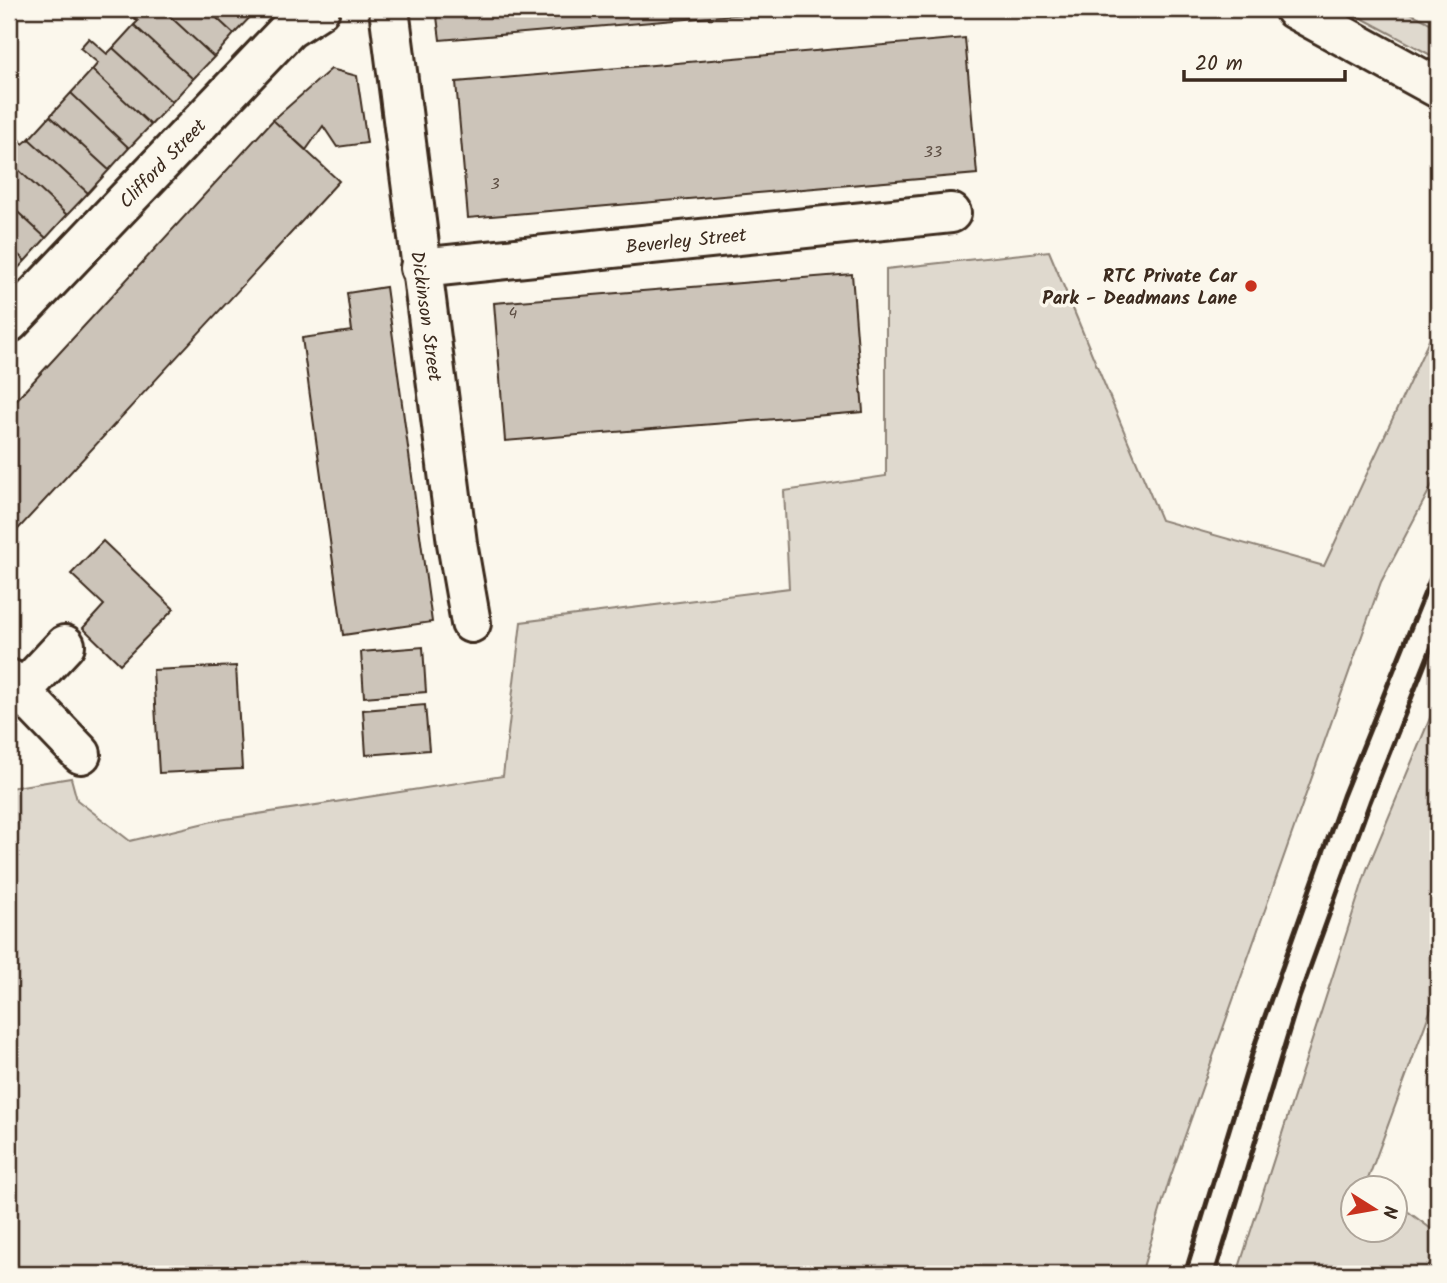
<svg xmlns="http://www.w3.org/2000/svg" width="1447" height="1283" font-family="Kalam,sans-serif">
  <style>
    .green { fill: #dfd9ce; stroke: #8d8276; stroke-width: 2 }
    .building { fill: #ccc4b9; stroke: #3b2a1e; stroke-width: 2 }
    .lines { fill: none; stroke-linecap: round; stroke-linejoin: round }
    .minor-casing { stroke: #3b2a1e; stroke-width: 44 }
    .minor { stroke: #fbf7ec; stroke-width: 38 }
    .rail { stroke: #3b2a1e; stroke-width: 5 }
    .poi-dot { fill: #c8321e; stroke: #fbf7ec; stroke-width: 2.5 }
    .labels { text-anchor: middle; stroke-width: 7; stroke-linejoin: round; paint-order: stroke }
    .number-label { font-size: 16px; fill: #5f5045 }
    .street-label { font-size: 19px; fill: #3b2a1e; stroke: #fbf7ec }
    .poi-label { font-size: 19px; font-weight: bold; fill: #3b2a1e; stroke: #fbf7ec; text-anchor: end }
  </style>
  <rect width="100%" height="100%" fill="#fbf7ec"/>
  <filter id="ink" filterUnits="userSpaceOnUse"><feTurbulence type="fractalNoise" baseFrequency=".0143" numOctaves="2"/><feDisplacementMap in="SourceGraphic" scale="14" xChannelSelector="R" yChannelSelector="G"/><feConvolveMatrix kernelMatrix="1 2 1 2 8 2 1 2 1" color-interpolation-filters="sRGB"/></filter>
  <g filter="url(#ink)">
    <path class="green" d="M 1345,9 L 1403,9 L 1438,27 L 1438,59 Z
      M 1049,251 L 1161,520 L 1324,566 L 1438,321 L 1438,474 L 1381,582 L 1169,1181 L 1141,1274 L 9,1274 L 9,788 L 71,778 L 77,800 L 130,841 L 213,821 L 503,776 L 521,622 L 789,588 L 784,491 L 886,476 L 886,269 Z
      M 1438,699 L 1438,990 L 1367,1182 L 1375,1188 L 1352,1188 L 1352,1230 L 1394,1230 L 1395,1202 L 1438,1234 L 1438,1274 L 1237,1274 L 1367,869 Z"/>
    <path class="building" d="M 124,9 L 162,9 L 214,57 L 193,79 L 134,25 L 138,21 Z
      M 162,9 L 207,9 L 234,34 L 214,57 Z
      M 207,9 L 253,9 L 256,11 L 234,34 Z
      M 436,9 L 805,9 L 440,40 Z
      M 134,25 L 193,79 L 172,102 L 113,48 Z
      M 89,38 L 107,54 L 113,48 L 172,102 L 151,125 L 92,70 L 98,63 L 80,48 Z
      M 965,38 L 977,174 L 468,218 L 456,82 Z
      M 331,69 L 357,76 L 367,143 L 337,147 L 323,126 L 306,150 L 273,120 Z
      M 92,70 L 151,125 L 129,148 L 71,93 Z
      M 71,93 L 129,148 L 109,170 L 50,116 Z
      M 50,116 L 109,170 L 88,193 L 29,139 Z
      M 273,120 L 339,181 L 9,539 L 9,408 Z
      M 9,129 L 23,144 L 29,139 L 88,193 L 67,215 L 9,161 L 13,156 L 9,151 Z
      M 9,161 L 67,215 L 46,238 L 9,204 Z
      M 9,204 L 46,238 L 25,261 L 9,246 Z
      M 9,246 L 25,261 L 9,278 Z
      M 852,274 L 863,412 L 505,441 L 494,303 Z
      M 386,287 L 432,622 L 343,635 L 302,338 L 352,331 L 347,293 Z
      M 103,541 L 174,609 L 120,664 L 83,628 L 104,605 L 71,574 Z
      M 423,647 L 426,692 L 364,697 L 361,652 Z
      M 236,666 L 242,769 L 159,773 L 153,670 Z
      M 425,705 L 429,750 L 366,755 L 363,710 Z"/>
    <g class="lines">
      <defs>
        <path id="minor" d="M 389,9 L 457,543 L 471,623
          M 1294,9 L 1438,88
          M 420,268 L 951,213
          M 9,323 L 289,29 L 320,9
          M 9,679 L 81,754
          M 21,692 L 65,645"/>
      </defs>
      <use href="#minor" class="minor-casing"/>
      <use href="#minor" class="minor"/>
      <path class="rail" d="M 1185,1274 L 1256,1041 L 1343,796 L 1438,560
        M 1215,1274 L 1299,998 L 1370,802 L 1438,631"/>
    </g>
  </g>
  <circle class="poi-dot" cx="1251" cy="286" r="7"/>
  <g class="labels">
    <g class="number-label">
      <text x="933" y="157">33</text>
      <text x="495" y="189">3</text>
      <text x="513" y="318">4</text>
    </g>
    <g class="street-label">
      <text transform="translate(162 163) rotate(-46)" y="7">Clifford Street</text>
      <text transform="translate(686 240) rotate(-6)" y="7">Beverley Street</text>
      <text transform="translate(427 316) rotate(82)" y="7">Dickinson Street</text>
    </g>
    <g class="poi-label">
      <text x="1237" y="282">RTC Private Car<tspan x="1237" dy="22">Park - Deadmans Lane</tspan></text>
    </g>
  </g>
  <rect width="1447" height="1283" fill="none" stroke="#fbf7ec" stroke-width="35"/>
  <rect x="18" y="18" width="1412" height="1248" fill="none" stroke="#3b2a1e" stroke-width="2.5" filter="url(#ink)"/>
  <g transform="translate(1374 1209) rotate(101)"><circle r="33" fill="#fbf7ec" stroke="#aea59a" stroke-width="2"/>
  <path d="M0-5L12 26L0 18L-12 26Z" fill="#c8321e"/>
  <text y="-10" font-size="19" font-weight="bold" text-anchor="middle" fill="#3b2a1e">N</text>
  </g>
  <path d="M1184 70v10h161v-10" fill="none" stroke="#3b2a1e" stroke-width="3.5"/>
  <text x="1195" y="70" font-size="21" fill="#3b2a1e" stroke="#fbf7ec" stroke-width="5" paint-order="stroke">20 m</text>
</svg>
